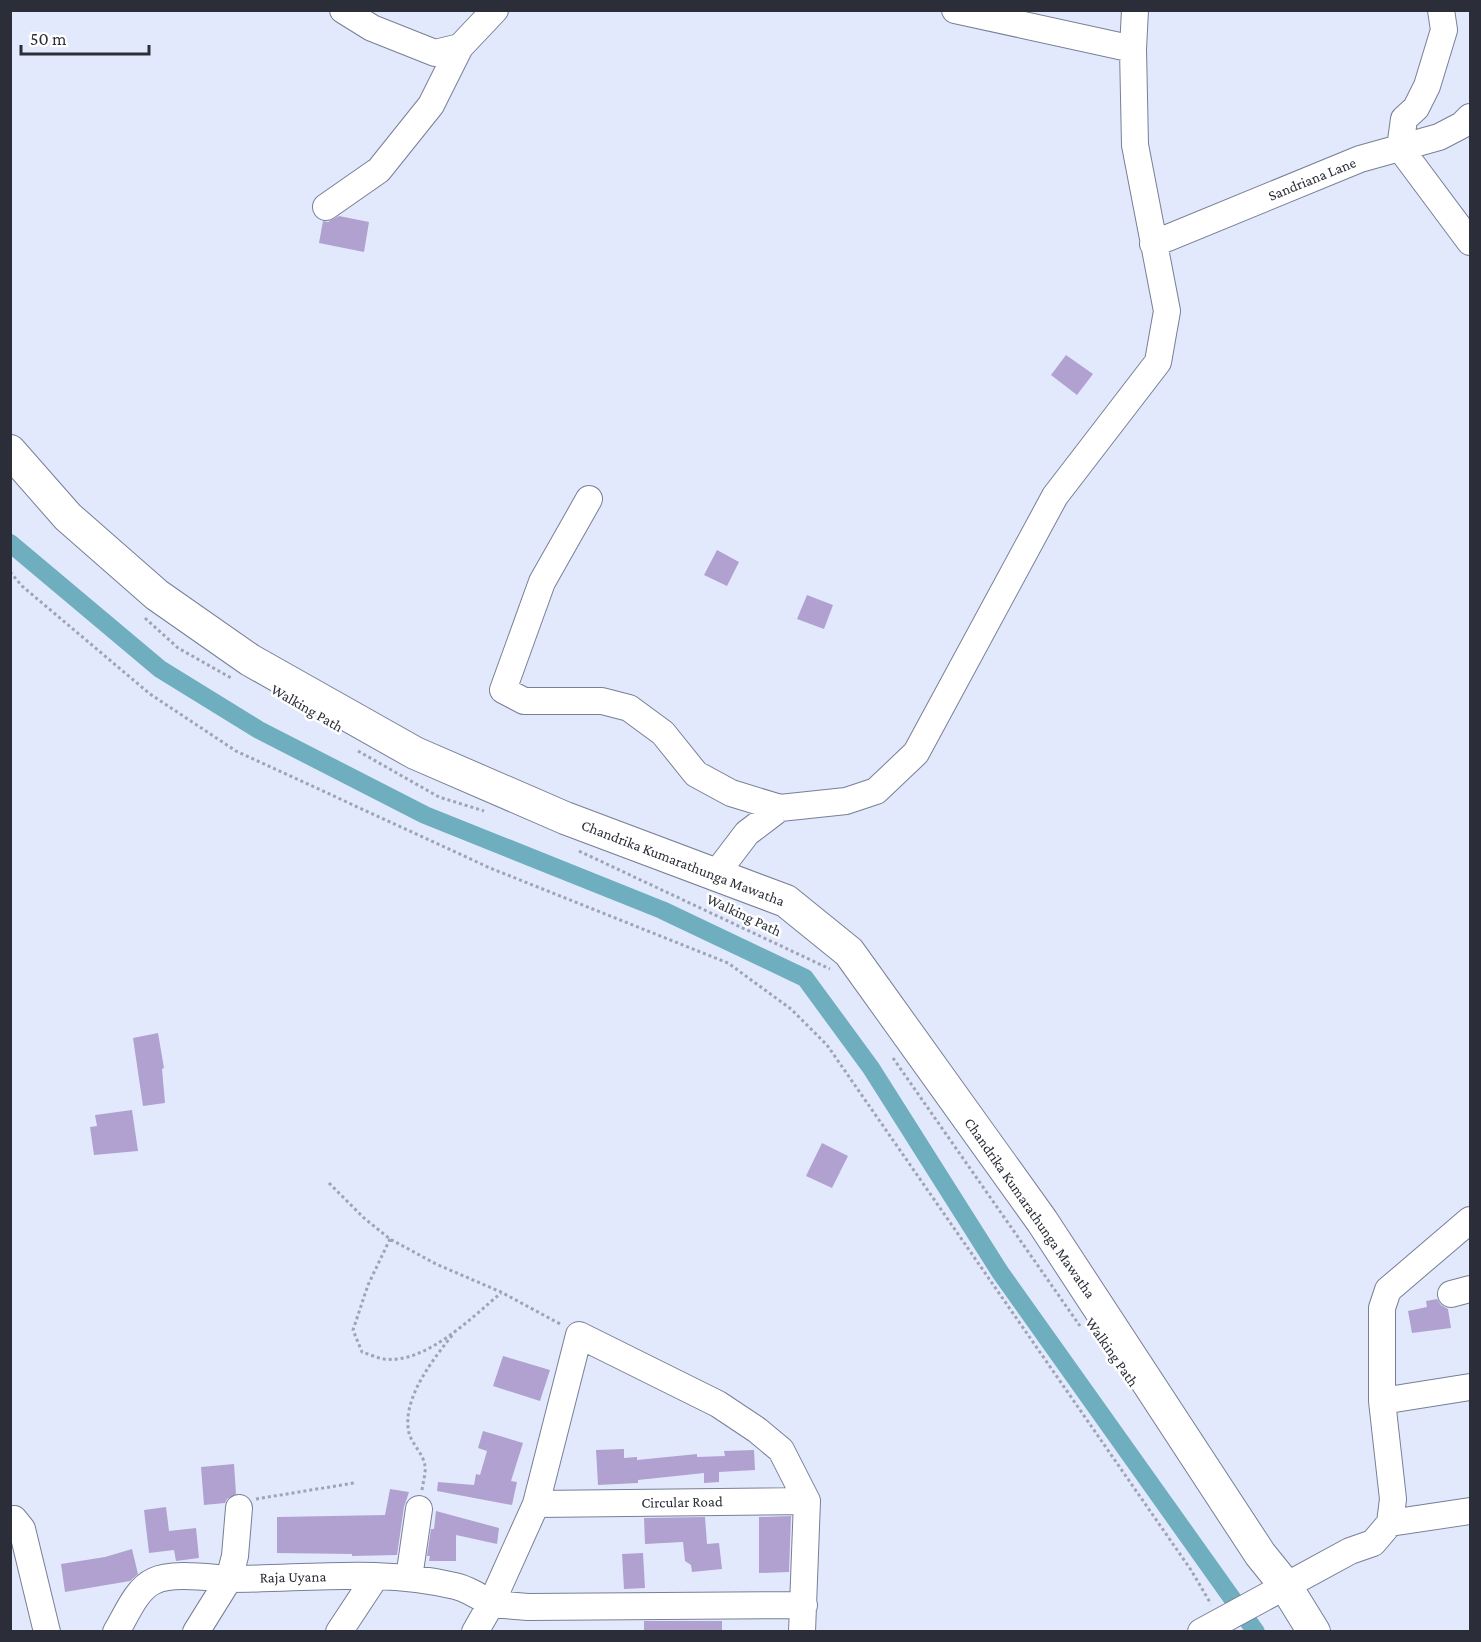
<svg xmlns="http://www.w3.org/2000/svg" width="1481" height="1642" font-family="'Crimson Pro',serif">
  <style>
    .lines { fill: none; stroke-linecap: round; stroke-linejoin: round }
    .canal { stroke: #6faebe; stroke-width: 18 }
    .building { fill: #b1a1d0 }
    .minor-casing { stroke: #787f96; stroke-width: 28 }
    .major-casing { stroke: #787f96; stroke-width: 34 }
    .path { stroke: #9fa4b5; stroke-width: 3; stroke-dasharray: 3 3; stroke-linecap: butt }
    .minor { stroke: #fff; stroke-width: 26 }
    .major { stroke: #fff; stroke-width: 32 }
    .labels { text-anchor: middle; stroke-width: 5; stroke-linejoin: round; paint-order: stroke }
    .street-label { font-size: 15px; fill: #2b2e38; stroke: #fff }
  </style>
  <rect width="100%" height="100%" fill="#e2e9fd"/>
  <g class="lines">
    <path class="canal" d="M 10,543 L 160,669 L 259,730 L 425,815 L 662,910 L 805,978 L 871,1068 L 1000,1272 L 1256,1632"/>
  </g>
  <path class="building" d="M 339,216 L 369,222 L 364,252 L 319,243 L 323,221 L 328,222 Z
    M 1066,355 L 1093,374 L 1077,395 L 1051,375 Z
    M 717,550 L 739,562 L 727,586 L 704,575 Z
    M 807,595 L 833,605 L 824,629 L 797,619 Z
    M 158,1033 L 164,1068 L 162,1069 L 165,1103 L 143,1106 L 133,1038 Z
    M 132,1110 L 138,1151 L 94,1155 L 90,1127 L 97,1126 L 95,1115 Z
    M 822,1143 L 848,1156 L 832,1188 L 806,1176 Z
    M 1437,1299 L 1441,1305 L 1448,1309 L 1451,1328 L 1412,1333 L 1408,1311 L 1427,1307 L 1426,1301 Z
    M 503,1356 L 550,1370 L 540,1401 L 493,1386 Z
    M 483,1431 L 523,1443 L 511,1481 L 517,1482 L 512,1505 L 437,1491 L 438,1482 L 474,1485 L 476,1474 L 480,1475 L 487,1451 L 478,1448 Z
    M 624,1449 L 624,1458 L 637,1457 L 637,1460 L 697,1454 L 697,1457 L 725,1456 L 724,1451 L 754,1450 L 755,1470 L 719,1472 L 719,1482 L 704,1483 L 704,1473 L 638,1480 L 638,1483 L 598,1485 L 596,1450 Z
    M 234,1464 L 236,1494 L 227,1499 L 225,1503 L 204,1505 L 201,1467 Z
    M 390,1489 L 409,1492 L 404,1507 L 397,1555 L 352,1556 L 352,1554 L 277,1553 L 277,1517 L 385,1515 Z
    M 166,1507 L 169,1531 L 196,1528 L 199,1558 L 176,1561 L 174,1550 L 149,1553 L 144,1510 Z
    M 436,1511 L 499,1528 L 497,1544 L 456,1535 L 456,1561 L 429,1561 L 430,1556 L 427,1556 L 431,1529 L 434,1529 Z
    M 791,1516 L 789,1572 L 759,1573 L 759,1517 Z
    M 705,1517 L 707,1544 L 719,1543 L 722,1569 L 692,1572 L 691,1565 L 685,1561 L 683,1542 L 645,1544 L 644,1518 Z
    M 132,1549 L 138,1574 L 130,1581 L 65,1592 L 61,1564 L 105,1557 Z
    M 643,1553 L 645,1588 L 624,1589 L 622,1554 Z
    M 644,1621 L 722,1621 L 722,1632 L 644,1632 Z"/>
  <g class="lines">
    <defs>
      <path id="minor" d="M 343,10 L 372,28 L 435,53 L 460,47 L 495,10
        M 955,10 L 1133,49
        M 1441,10 L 1444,30 L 1427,86 L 1416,108 L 1404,119 L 1400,148 L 1470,242
        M 326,207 L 379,170 L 431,105 L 460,47
        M 1153,244 L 1360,159 L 1439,137 L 1462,125 L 1470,117
        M 589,499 L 542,582 L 503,690 L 524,701 L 602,701 L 629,708 L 663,733 L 696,774 L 731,793 L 780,808 L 846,801 L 876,791 L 916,753 L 1055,496 L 1158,362 L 1167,311 L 1135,145 L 1133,49 L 1135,10
        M 715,875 L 747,833 L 780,808
        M 1451,1294 L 1470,1289
        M 1382,1401 L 1470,1387
        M 536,1504 L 579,1335 L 718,1404 L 757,1430 L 781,1450 L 807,1501
        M 10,1519 L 14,1519 L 22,1529 L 47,1632
        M 1390,1523 L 1470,1511
        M 409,1578 L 419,1509
        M 116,1632 C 126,1616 136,1589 154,1581 C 172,1572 211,1578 231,1579 C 305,1579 382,1568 455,1586 C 468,1589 480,1597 491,1604 L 536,1504 L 807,1501 L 802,1632
        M 196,1632 L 229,1579 L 235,1556 L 239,1508
        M 339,1632 L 376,1576
        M 475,1632 L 491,1604 L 528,1607 L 804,1605
        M 1201,1632 L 1350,1551 L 1373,1543 L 1390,1523 L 1393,1499 L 1382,1401 L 1382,1308 L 1388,1290 L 1470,1220"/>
      <path id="major" d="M 10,451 L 68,517 L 157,595 L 250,660 L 415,753 L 565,818 L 786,901 L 849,952 L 1042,1221 L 1260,1554 L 1285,1585 L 1314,1632"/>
    </defs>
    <use href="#minor" class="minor-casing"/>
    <use href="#major" class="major-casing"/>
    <path class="path" d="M 10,572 L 22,586 L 150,694 L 236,751 L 490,868 L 728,963 L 791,1009 L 827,1045 L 1191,1570 L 1211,1604
      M 145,618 L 178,648 L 233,679
      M 358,751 L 439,797 L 484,811
      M 579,851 L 830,969
      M 893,1058 L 1080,1326
      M 329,1183 L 364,1218 L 390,1239 L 436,1264 L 501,1292 L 562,1325
      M 390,1239 L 368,1285 L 353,1330 L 362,1352 C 369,1354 377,1358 384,1359 C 426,1364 471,1318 501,1293
      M 422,1490 C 423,1482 426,1473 425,1466 C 424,1455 412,1444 409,1433 C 401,1399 434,1358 454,1333
      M 256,1499 L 354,1483"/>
    <use href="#minor" class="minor"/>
    <use href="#major" class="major"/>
  </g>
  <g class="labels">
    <g class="street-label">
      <text transform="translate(1312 179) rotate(-22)" y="5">Sandriana Lane</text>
      <text transform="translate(307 708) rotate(30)" y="5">Walking Path</text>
      <text transform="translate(683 863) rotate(21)" y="5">Chandrika Kumarathunga Mawatha</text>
      <text transform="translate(744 915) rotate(25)" y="5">Walking Path</text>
      <text transform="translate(1030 1208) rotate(55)" y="5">Chandrika Kumarathunga Mawatha</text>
      <text transform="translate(1112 1352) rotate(55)" y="5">Walking Path</text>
      <text transform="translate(682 1502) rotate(-1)" y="5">Circular Road</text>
      <text transform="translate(293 1577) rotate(-1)" y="5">Raja Uyana</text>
    </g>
  </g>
  <rect width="1481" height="1642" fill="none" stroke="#2b2e38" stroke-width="24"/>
  <path d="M21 45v9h128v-9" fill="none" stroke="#2b2e38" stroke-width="3"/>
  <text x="30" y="45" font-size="18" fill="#2b2e38" stroke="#ffffff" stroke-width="4.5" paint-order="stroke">50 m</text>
</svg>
